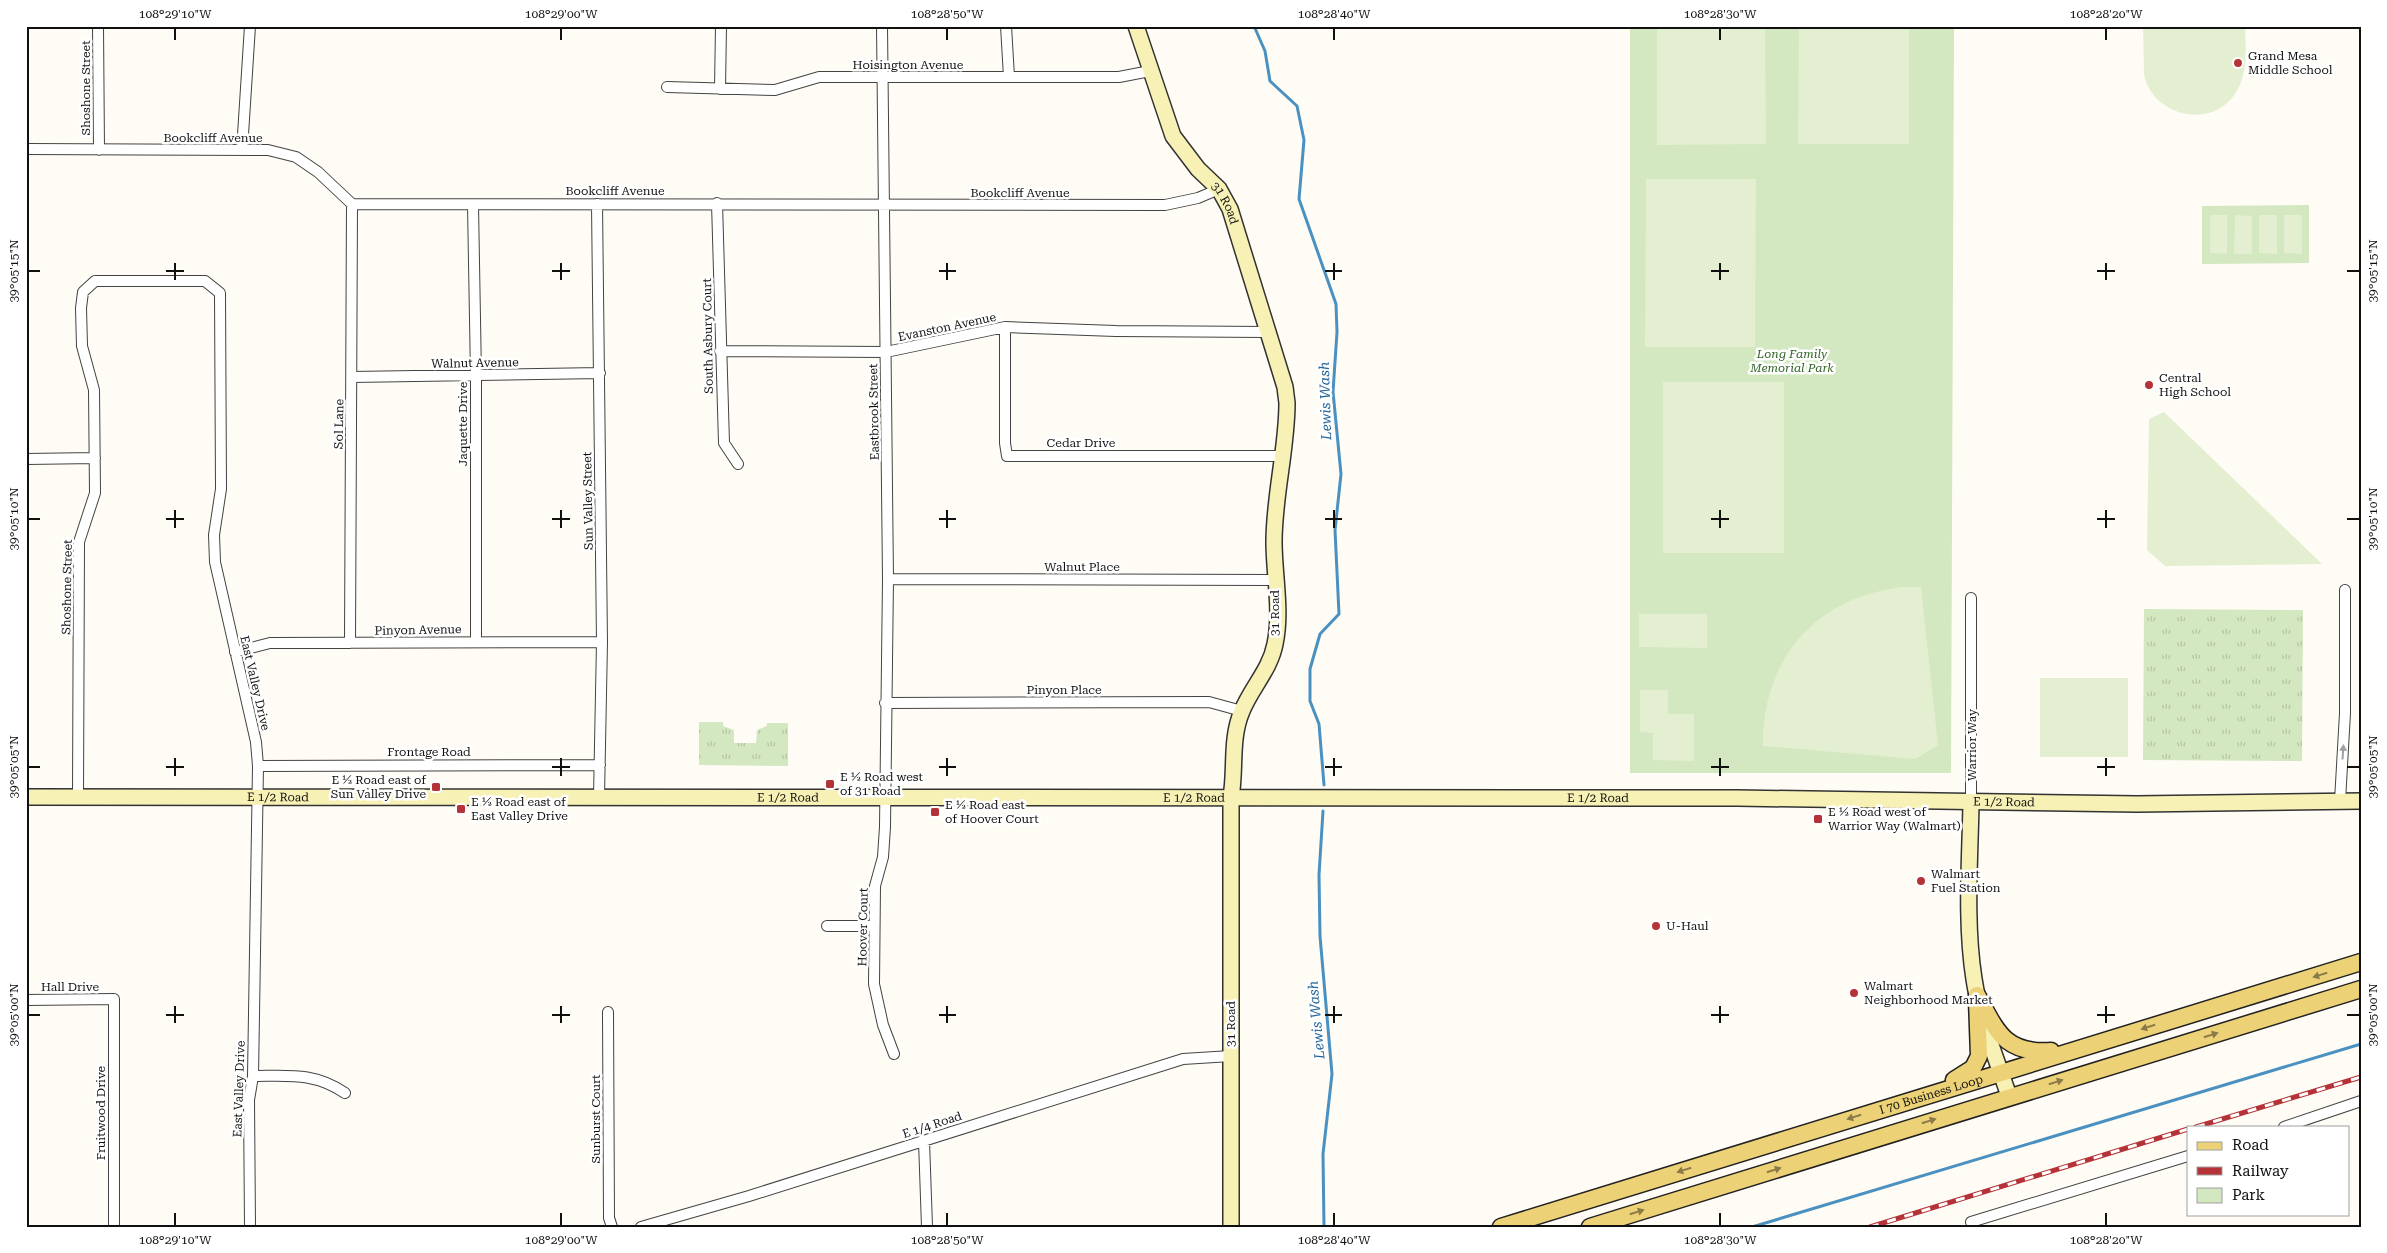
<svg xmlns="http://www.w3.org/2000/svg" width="2387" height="1253" font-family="'Roboto Serif',serif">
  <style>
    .grass { fill: url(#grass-tufts) }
    .park { fill: #d3e7c0 }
    .pitch { fill: #e4efd1 }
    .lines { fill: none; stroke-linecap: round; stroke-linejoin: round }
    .stream { stroke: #4a91c2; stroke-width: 3 }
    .street-casing { stroke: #434343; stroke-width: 12 }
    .secondary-casing { stroke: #323232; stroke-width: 18 }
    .primary-casing { stroke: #212121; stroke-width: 19 }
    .street { stroke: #fff; stroke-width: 10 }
    .secondary { stroke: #f8f1b5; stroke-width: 15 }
    .primary { stroke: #edd176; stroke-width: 16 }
    .rail-casing { stroke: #b53338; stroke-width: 5 }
    .rail { stroke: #fff; stroke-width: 3; stroke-dasharray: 9; stroke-linecap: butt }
    .oneway { fill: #9f9f9f }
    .oneway2 { fill: #8a7a48 }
    .ticks { fill: none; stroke: #101010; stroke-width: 2 }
    .poi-dot { fill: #b53338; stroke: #fff; stroke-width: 2 }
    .labels { text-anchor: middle; stroke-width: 5; stroke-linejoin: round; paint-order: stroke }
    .poi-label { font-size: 12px; fill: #101010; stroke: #fff; text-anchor: start }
    .street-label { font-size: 12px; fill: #101010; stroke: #fff }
    .park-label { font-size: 12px; font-style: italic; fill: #316325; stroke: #fff }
    .water-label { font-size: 14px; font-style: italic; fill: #236498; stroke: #fff }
    .neatline { fill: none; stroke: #101010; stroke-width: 2 }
    .ticks-label { font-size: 12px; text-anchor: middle; fill: #101010 }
  </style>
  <defs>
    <pattern id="grass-tufts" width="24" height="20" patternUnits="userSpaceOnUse" patternTransform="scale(1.25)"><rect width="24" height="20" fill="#d3e7c0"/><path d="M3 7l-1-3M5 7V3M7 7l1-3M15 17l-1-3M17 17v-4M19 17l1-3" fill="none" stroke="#b4c5a4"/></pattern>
  </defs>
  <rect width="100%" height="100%" fill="#fefcf4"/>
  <path class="grass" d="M 2144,609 L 2303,610 L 2302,761 L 2143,760 Z
    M 699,722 L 723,722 L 723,726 L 734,730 L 734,743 L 756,743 L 757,730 L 767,726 L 767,723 L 788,723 L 788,766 L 699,765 Z"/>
  <path class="park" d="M 1630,26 L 1954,26 L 1951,773 L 1630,773 Z
    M 2309,205 L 2309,263 L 2202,264 L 2202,206 Z"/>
  <path class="pitch" d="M 1657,26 L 1765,26 L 1766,144 L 1657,145 Z
    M 1799,26 L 1909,26 L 1909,144 L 1798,144 Z
    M 2143,26 L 2245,26 C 2246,49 2248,75 2235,94 C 2211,130 2153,116 2144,75 Z
    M 1646,179 L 1756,179 L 1755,347 L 1645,347 Z
    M 2210,215 L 2227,215 L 2227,254 L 2210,253 Z
    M 2235,215 L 2252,216 L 2252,254 L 2234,254 Z
    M 2259,215 L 2277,215 L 2277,254 L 2259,253 Z
    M 2284,215 L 2302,215 L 2302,254 L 2284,253 Z
    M 1663,382 L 1784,382 L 1784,553 L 1663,553 Z
    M 2164,412 L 2322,564 L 2165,566 L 2147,550 L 2149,419 Z
    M 1903,587 L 1921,587 L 1938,745 L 1915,759 L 1763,746 C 1762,658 1816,597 1903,587 Z
    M 1639,614 L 1707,614 L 1707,648 L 1639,647 Z
    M 2040,678 L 2128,678 L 2128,757 L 2040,757 Z
    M 1640,690 L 1668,690 L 1668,714 L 1694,714 L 1694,761 L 1653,760 L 1653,733 L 1640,732 Z"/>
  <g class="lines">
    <path class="stream" d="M 1254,26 L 1265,51 L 1270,81 L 1297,106 L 1304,140 L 1299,199 L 1336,304 L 1337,332 L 1333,392 L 1341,474 L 1335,530 L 1339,614 L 1320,634 L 1310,669 L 1310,701 L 1319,724 L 1324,785
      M 1323,811 L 1319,875 L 1320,936 L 1332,1074 L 1323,1154 L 1324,1227
      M 1752,1227 L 2361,1044"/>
    <defs>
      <path id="street" d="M 98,26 L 99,150
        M 882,26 L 888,579 L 885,827 L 883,857 L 875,886 L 874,984 L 883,1025 L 894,1054
        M 1006,26 L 1009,77
        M 667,87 L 775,90 L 819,77 L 1119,77 L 1150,71
        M 720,89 L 721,26
        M 26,149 L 268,150 L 296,157 L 318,172 L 352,204 L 1165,205 L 1198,198 L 1219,189
        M 242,150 L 250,26
        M 717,203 L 724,443 L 738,464
        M 597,204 L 602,642 L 599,797
        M 473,205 L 476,376 L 476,642
        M 1005,327 L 1005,443 L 1007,456 L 1283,456
        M 720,351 L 886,352 L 1005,327 L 1116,331 L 1268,332
        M 352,377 L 600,373
        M 26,459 L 95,458
        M 888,579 L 1275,580
        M 1971,598 L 1971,803
        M 350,643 L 352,204
        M 235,652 L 270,643 L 602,642
        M 885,703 L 1209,702 L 1242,711
        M 258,766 L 600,765
        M 78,797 L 79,542 L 95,493 L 94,390 L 82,346 L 81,308 L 83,292 L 95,281 L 205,281 L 220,293 L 221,489 L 214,535 L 215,562 L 256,742 L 258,766 L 253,1076 L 249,1100 L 250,1227
        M 2340,801 L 2345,713 L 2345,590
        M 827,926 L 874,926
        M 26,1000 L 114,999 L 114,1227
        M 608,1012 L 609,1218 L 612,1227
        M 253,1076 C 289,1076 314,1072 345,1093
        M 2284,1127 L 2361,1101
        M 924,1141 L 927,1227
        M 1971,1222 L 2188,1156
        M 641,1227 L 749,1196 L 1183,1059 L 1231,1056"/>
      <g id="secondary">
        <path id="s1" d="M 1136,26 L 1173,136 L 1198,169 L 1219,189 L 1230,209 L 1285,387 L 1287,403 C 1287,449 1274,495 1274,542 C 1274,575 1282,611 1275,644 C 1270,670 1251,688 1242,711 C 1230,739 1236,769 1231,797 L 1231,1227"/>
        <path id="s2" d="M 26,797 L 1737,798 L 2137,804 L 2361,801"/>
        <path d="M 1971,803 C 1970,861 1965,922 1974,979 C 1980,1019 1996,1058 2009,1096"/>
      </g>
      <g id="primary">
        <path d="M 1977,995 C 1997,1031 2004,1054 2051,1051"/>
        <path d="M 1954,1080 L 1973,1068 L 1979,1056 L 1977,1000"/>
        <path id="s3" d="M 1501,1227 L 2361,962"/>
        <path d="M 1590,1227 L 2361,989"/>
      </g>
    </defs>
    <use href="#street" class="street-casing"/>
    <use href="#secondary" class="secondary-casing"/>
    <use href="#primary" class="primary-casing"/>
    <use href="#street" class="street"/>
    <use href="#secondary" class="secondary"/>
    <use href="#primary" class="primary"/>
    <defs>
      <path id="rail" d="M 2196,1127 L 2361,1077
        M 1870,1227 L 2188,1129"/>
    </defs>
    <use href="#rail" class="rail-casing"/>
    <use href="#rail" class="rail"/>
  </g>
  <defs><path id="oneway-solid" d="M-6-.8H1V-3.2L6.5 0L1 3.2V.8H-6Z" transform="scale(1.25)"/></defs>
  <use class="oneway" href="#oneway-solid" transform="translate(2343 752) rotate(-86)"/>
  <g class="oneway2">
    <use href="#oneway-solid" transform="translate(2320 975) rotate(163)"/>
    <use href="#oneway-solid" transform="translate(2148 1027) rotate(163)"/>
    <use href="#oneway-solid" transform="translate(2211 1035) rotate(-17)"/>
    <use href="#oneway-solid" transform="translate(2056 1082) rotate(-17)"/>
    <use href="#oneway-solid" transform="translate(1854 1117) rotate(163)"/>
    <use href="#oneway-solid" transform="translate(1929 1121) rotate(-17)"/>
    <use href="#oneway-solid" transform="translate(1684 1170) rotate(163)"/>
    <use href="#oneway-solid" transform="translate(1774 1170) rotate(-17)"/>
    <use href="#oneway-solid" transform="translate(1637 1212) rotate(-17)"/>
  </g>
  <path class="ticks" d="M 175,28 L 175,40M 561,28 L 561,40M 947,28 L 947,40M 1334,28 L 1334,40M 1720,28 L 1720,40M 2106,28 L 2106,40M 175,263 L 175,280M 561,263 L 561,280M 947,263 L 947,280M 1334,263 L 1334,280M 1720,263 L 1720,280M 2106,263 L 2106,280M 28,271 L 40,271M 166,271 L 184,271M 552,271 L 570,271M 939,271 L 956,271M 1325,271 L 1342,271M 1711,271 L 1729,271M 2097,271 L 2115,271M 2347,271 L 2360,271M 175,510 L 175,528M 561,510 L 561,528M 947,510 L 947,528M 1334,510 L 1334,528M 1720,510 L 1720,528M 2106,510 L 2106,528M 28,519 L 40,519M 166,519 L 184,519M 552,519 L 570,519M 939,519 L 956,519M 1325,519 L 1342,519M 1711,519 L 1729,519M 2097,519 L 2115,519M 2347,519 L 2360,519M 175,758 L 175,776M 561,758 L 561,776M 947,758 L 947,776M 1334,758 L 1334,776M 1720,758 L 1720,776M 2106,758 L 2106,776M 28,767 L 40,767M 166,767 L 184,767M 552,767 L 570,767M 939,767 L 956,767M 1325,767 L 1342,767M 1711,767 L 1729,767M 2097,767 L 2115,767M 2347,767 L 2360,767M 175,1006 L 175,1023M 561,1006 L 561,1023M 947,1006 L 947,1023M 1334,1006 L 1334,1023M 1720,1006 L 1720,1023M 2106,1006 L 2106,1023M 28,1015 L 40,1015M 166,1015 L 184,1015M 552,1015 L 570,1015M 939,1015 L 956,1015M 1325,1015 L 1342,1015M 1711,1015 L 1729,1015M 2097,1015 L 2115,1015M 2347,1015 L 2360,1015M 175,1213 L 175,1226M 561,1213 L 561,1226M 947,1213 L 947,1226M 1334,1213 L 1334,1226M 1720,1213 L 1720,1226M 2106,1213 L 2106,1226"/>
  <g class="poi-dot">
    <circle cx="2238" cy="63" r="5"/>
    <circle cx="2149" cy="385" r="5"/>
    <rect x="825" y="779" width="10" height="10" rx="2.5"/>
    <rect x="431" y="782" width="10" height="10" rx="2.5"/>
    <rect x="456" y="804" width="10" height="10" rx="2.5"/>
    <rect x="930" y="807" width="10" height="10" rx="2.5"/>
    <rect x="1813" y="814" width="10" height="10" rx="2.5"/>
    <circle cx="1921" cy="881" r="5"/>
    <circle cx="1656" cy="926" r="5"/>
    <circle cx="1854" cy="993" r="5"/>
  </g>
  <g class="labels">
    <g class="poi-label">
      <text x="2248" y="60">Grand Mesa<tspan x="2248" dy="14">Middle School</tspan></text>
      <text x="2159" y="382">Central<tspan x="2159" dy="14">High School</tspan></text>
      <text x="840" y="781">E ½ Road west<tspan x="840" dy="14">of 31 Road</tspan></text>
      <text x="426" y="784" text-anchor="end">E ½ Road east of<tspan x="426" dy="14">Sun Valley Drive</tspan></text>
      <text x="471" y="806">E ½ Road east of<tspan x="471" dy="14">East Valley Drive</tspan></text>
      <text x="945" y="809">E ½ Road east<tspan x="945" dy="14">of Hoover Court</tspan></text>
      <text x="1828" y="816">E ½ Road west of<tspan x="1828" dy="14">Warrior Way (Walmart)</tspan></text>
      <text x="1931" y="878">Walmart<tspan x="1931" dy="14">Fuel Station</tspan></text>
      <text x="1666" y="930">U-Haul</text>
      <text x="1864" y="990">Walmart<tspan x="1864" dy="14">Neighborhood Market</tspan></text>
    </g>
    <g class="street-label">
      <text x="908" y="69">Hoisington Avenue</text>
      <text transform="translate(86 88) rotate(-90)" y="4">Shoshone Street</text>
      <text x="213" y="142">Bookcliff Avenue</text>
      <text x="615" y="195">Bookcliff Avenue</text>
      <text x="1020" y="197">Bookcliff Avenue</text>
      <text dy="4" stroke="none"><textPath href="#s1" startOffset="202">31 Road</textPath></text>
      <text transform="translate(947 327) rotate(-12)" y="4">Evanston Avenue</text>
      <text transform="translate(708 336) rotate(-91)" y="4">South Asbury Court</text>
      <text transform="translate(475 363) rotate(-1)" y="4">Walnut Avenue</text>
      <text transform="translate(874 412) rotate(-91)" y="4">Eastbrook Street</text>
      <text transform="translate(339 424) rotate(-89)" y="4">Sol Lane</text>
      <text transform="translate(463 424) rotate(-90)" y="4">Jaquette Drive</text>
      <text x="1081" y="447">Cedar Drive</text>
      <text transform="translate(588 501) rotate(-91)" y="4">Sun Valley Street</text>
      <text x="1082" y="571">Walnut Place</text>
      <text transform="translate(67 587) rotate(-89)" y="4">Shoshone Street</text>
      <text transform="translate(1275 613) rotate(-90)" y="4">31 Road</text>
      <text transform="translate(418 630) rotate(-1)" y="4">Pinyon Avenue</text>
      <text transform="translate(255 683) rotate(77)" y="4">East Valley Drive</text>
      <text x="1064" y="694">Pinyon Place</text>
      <text transform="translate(1972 745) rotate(-90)" y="4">Warrior Way</text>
      <text x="429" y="756">Frontage Road</text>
      <text dy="4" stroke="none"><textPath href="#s2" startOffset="252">E 1/2 Road</textPath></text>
      <text dy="4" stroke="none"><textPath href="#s2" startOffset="1168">E 1/2 Road</textPath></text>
      <text dy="4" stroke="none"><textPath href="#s2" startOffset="762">E 1/2 Road</textPath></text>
      <text dy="4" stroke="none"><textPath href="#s2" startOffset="1572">E 1/2 Road</textPath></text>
      <text dy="4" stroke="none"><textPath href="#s2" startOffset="1978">E 1/2 Road</textPath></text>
      <text transform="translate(863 927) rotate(-89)" y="4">Hoover Court</text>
      <text x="70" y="991">Hall Drive</text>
      <text transform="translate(1231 1024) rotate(-90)" y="4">31 Road</text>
      <text transform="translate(239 1089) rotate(-88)" y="4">East Valley Drive</text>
      <text dy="4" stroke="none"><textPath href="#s3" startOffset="450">I 70 Business Loop</textPath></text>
      <text transform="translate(101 1113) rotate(-90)" y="4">Fruitwood Drive</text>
      <text transform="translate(596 1119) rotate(-90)" y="4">Sunburst Court</text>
      <text transform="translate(932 1125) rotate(-18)" y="4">E 1/4 Road</text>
    </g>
    <g class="park-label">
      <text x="1792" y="358">Long Family<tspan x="1792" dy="14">Memorial Park</tspan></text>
    </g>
    <g class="water-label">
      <text transform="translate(1325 401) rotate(-92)" y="5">Lewis Wash</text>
      <text transform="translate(1316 1020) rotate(-95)" y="5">Lewis Wash</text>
    </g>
  </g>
  <rect width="2387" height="1253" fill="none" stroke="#ffffff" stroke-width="55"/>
  <rect x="2187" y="1126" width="162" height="90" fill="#ffffff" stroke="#9f9f9f"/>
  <rect x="2197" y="1142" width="25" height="8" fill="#edd176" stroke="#9f9f9f"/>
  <text x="2232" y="1150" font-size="15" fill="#101010">Road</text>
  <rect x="2197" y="1167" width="25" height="8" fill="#b53338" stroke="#9f9f9f"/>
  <text x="2232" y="1176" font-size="15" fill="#101010">Railway</text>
  <rect x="2197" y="1188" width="25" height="15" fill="#d3e7c0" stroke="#9f9f9f"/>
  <text x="2232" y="1200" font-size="15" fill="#101010">Park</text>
  <rect x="28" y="28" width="2332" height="1198" class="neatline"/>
  <g class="ticks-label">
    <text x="175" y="18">108°29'10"W</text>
    <text x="561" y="18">108°29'00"W</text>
    <text x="947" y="18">108°28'50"W</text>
    <text x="1334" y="18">108°28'40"W</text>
    <text x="1720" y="18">108°28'30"W</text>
    <text x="2106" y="18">108°28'20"W</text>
    <text transform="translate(14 271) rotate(-90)" y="4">39°05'15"N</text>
    <text transform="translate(2373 271) rotate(-90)" y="4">39°05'15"N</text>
    <text transform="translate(14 519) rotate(-90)" y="4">39°05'10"N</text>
    <text transform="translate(2373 519) rotate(-90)" y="4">39°05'10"N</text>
    <text transform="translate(14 767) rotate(-90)" y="4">39°05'05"N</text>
    <text transform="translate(2373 767) rotate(-90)" y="4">39°05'05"N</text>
    <text transform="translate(14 1015) rotate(-90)" y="4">39°05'00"N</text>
    <text transform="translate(2373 1015) rotate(-90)" y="4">39°05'00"N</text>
    <text x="175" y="1244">108°29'10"W</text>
    <text x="561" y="1244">108°29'00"W</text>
    <text x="947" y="1244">108°28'50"W</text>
    <text x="1334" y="1244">108°28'40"W</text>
    <text x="1720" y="1244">108°28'30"W</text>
    <text x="2106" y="1244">108°28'20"W</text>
  </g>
</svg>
